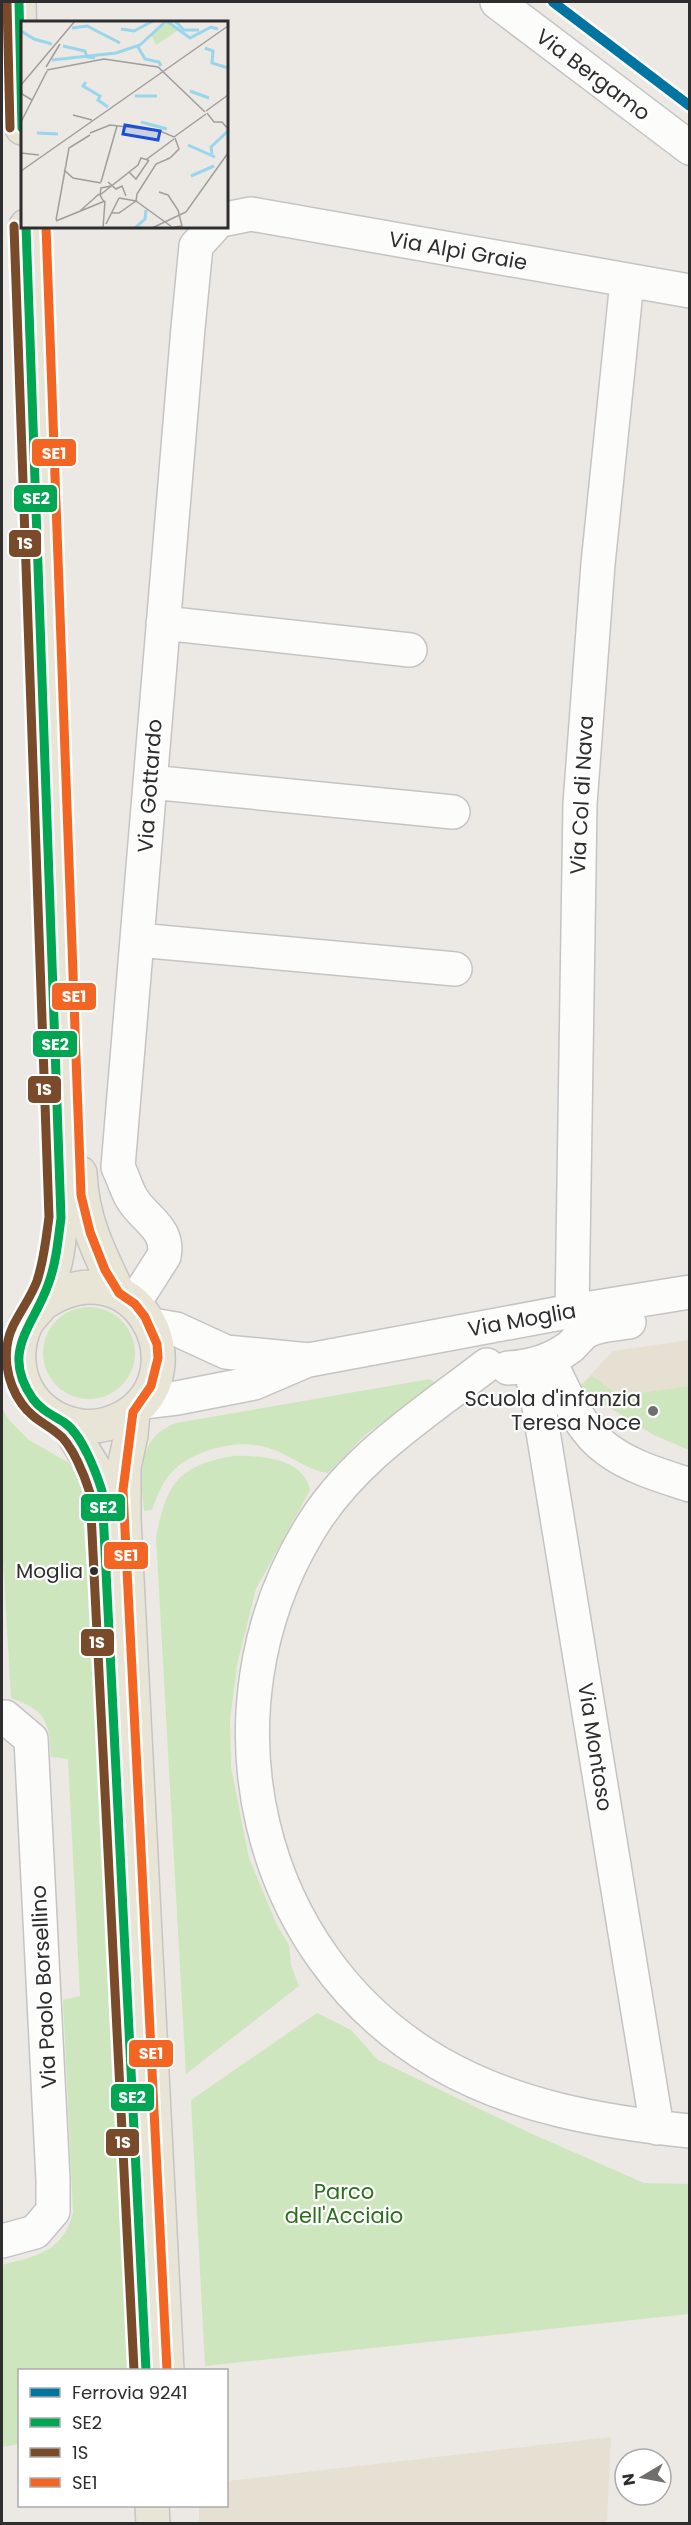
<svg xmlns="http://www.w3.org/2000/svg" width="691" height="2525" font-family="Poppins,sans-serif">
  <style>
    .education { fill: #e6e0d3 }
    .green { fill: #cee6be }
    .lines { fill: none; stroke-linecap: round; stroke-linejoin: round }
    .minor-casing { stroke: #c5c4c5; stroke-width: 36 }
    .major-casing { stroke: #c6c5c4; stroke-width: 36 }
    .minor { stroke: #fcfcfb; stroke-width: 33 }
    .major { stroke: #e8e4d6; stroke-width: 33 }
    .bus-1-casing { stroke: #fff; stroke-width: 14 }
    .bus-2-casing { stroke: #fff; stroke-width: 14 }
    .bus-3-casing { stroke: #fff; stroke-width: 14 }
    .bus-1 { stroke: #00a651; stroke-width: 9 }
    .bus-2 { stroke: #7a4b2a; stroke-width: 9 }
    .bus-3 { stroke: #f26522; stroke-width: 9 }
    .rail-1-casing { stroke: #fff; stroke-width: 15 }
    .rail-1 { stroke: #0075a1; stroke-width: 10 }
    .poi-dot { fill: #706f6e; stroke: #fff; stroke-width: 2 }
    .bus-dot { fill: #2e2e2e; stroke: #fff; stroke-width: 2 }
    .labels { text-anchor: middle; stroke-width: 4.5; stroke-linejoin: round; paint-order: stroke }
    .bus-label { font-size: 20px; fill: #2e2e2e; stroke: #fff; text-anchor: end }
    .street-label { font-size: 21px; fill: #2e2e2e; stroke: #fff }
    .poi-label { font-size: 21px; fill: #2e2e2e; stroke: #fff; text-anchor: end }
    .park-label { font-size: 21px; fill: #2c6e1b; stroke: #fff }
    .inset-river { fill: none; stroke: #99d6ec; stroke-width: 3 }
    .inset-road { fill: none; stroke: #a09e9b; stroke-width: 1.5 }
    .view { fill: #1d4ed8; fill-opacity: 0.15; stroke: #1d4ed8; stroke-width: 3 }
    .inset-edge { fill: none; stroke: #2e2e2e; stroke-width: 3 }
    .line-badge { stroke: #fff; stroke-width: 2 }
    .badge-label { font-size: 16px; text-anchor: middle; font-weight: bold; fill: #fff }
  </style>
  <rect width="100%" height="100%" fill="#ece8e4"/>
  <path class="education" d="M 689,1340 L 689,1450 L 654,1435 L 578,1388 L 613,1351 Z
    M 611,2437 L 607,2523 L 199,2523 L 199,2506 L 226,2506 L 227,2481 Z"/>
  <path class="green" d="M43 1353a46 46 0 1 1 92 0a46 46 0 1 1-92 0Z
    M 592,1376 L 620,1396 L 689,1386 L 689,1450 L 654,1435 L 578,1388 Z
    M 430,1379 L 435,1383 L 365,1435 L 328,1473 C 305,1470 287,1452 265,1447 C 236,1439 195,1450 174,1470 C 163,1480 157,1496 152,1510 L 144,1511 C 140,1476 136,1438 176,1423 Z
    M 2,1408 L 9,1420 L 29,1440 L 69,1463 L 81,1483 L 87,1508 L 83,1518 L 88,1581 L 96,1582 L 136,2370 L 20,2370 L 19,2444 L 2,2447 L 2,2265 C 36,2256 63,2252 73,2213 L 63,2000 L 80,1996 L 68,1759 L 51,1757 C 49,1721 47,1711 11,1698 L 2,1543 Z
    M 233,1456 C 260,1455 304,1458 310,1490 L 256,1589 L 237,1665 L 230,1720 L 231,1767 L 249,1858 L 277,1925 L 289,1945 L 291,1965 L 299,1986 L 186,2074 L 156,1537 C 167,1484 177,1466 233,1456 Z
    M 317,2013 L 351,2030 L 378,2060 L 530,2133 L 644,2183 L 689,2184 L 689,2314 L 205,2366 L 191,2100 Z"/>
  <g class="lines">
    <defs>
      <path id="minor" d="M 497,2 L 690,148
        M 226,219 L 251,214 L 690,291
        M 163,623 L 410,650
        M 150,782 L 453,812
        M 138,940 L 455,969
        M 134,1303 L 164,1256 C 170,1228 143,1219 131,1197 C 126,1188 123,1177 118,1167 L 188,328 L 196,246 L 214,226
        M 572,1311 L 580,804 L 598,564 L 627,281
        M 152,1325 L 176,1329 L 226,1352 L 309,1360 L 572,1311 L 690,1292
        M 549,1360 C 564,1390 579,1430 608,1450 C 631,1467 662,1476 690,1485
        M 487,1365 C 422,1415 350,1460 308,1532 C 200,1712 253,1954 437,2062 C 514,2107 602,2122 690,2131
        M 530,1366 L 538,1401 L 657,2128
        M 508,1368 C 531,1367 551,1361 570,1347 C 576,1342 581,1334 587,1331 C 599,1324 616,1324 629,1322
        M 143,1402 L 177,1398 L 254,1383 L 303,1362
        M 2,1717 L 5,1717 L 31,1739 L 53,2180 L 53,2211 L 35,2232 L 2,2241"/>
      <path id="major" d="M 19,2 L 22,128
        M 26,226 L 61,1218 C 59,1234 59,1252 54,1267 C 51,1280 46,1294 40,1306 C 36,1312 30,1317 26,1324 C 17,1343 16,1366 25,1386 C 36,1409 56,1422 81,1426 C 97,1428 111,1424 124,1417 C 202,1372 135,1238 39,1306
        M 80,1173 C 82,1219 98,1251 118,1292
        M 133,1412 L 131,1435 L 124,1467 L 124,1519 L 167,2370
        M 67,1424 L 97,1473 L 102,1491 L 105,1530
        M 152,2506 L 153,2524"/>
    </defs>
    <use href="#minor" class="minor-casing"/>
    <use href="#major" class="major-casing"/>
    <use href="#minor" class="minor"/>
    <use href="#major" class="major"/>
    <defs>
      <path id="bus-1" d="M 19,2 L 22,128
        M 26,226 L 61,1218 C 58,1241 56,1264 48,1285 C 33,1327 0,1352 33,1399 C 42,1411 53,1415 65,1423 C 82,1435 96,1472 102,1491 L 146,2370"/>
      <path id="bus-2" d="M 7,2 L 10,128
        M 14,226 L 49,1217 C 46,1239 44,1260 37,1281 C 31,1297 21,1310 13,1326 C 1,1351 6,1382 22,1404 C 32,1418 44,1423 57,1433 C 72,1443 85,1477 90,1493 L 134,2370"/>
      <path id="bus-3" d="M 46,226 L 81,1195 L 90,1232 L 105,1270 L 119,1293 L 135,1304 L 145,1317 L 157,1344 L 158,1358 L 151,1386 L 133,1412 L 123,1490 L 167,2370"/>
    </defs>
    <use href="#bus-1" class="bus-1-casing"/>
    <use href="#bus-2" class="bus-2-casing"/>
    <use href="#bus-3" class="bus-3-casing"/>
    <use href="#bus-1" class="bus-1"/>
    <use href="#bus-2" class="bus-2"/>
    <use href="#bus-3" class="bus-3"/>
    <defs>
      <path id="rail-1" d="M 553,2 L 690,106"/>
    </defs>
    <use href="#rail-1" class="rail-1-casing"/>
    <use href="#rail-1" class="rail-1"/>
  </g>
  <circle class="poi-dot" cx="653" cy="1411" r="6"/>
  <circle class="bus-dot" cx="94" cy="1571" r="5"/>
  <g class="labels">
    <g class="bus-label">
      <text x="83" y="1578">Moglia</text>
    </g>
    <g class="street-label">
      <text transform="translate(593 75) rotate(37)" y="7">Via Bergamo</text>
      <text transform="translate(458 251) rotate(10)" y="7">Via Alpi Graie</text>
      <text transform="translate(150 786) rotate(-86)" y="7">Via Gottardo</text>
      <text transform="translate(582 795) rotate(-87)" y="7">Via Col di Nava</text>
      <text transform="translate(522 1320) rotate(-10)" y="7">Via Moglia</text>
      <text transform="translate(595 1747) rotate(81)" y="7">Via Montoso</text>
      <text transform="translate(44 1987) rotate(-93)" y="7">Via Paolo Borsellino</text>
    </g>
    <g class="poi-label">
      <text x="641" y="1406">Scuola d'infanzia<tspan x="641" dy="24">Teresa Noce</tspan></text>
    </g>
    <g class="park-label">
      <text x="344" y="2199">Parco<tspan x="344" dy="24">dell'Acciaio</tspan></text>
    </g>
  </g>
  <g transform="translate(21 21)">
    <rect width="207" height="207" fill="#ece8e4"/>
    <path d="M 145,0 L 159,8 L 135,24 L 130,13 Z" fill="#cee6be"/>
    <path class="inset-river" d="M 154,0 L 163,9 L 178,9M 147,1 L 169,17 L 190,6 L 197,8M 51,7 L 66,5 L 99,22M 100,8 L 113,10 L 132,0M 0,10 L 13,18 L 31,23M 42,25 L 64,30 L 66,36 L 74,37M 117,26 L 124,38 L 138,41 L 140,45M 184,27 L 192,30 L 191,42 L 207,47M 31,39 L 95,32 L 119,24 L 145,0M 65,61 L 62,65 L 79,75 L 77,79 L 87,86M 169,70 L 188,77M 114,75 L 136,75M 120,101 L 146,108M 16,112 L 37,113M 167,124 L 194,136M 191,133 L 190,126 L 207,110M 170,155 L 193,145M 114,207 L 124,198 L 125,189"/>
    <path class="inset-road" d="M 25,46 L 39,23M 26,49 L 83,38 L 137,46 L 184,91M 0,64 L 54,0M 0,65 L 1,73 L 11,79M 185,90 L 207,74M 186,92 L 193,101 L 201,101 L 207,108M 52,94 L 71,99M 0,101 L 26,50M 69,112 L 89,104 L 139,110 L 153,116 L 185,93M 0,132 L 18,134M 149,137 L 158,128 L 154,117M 126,138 L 153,118M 146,138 L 149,137 L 135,143 L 116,173 L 115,180 L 151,206M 43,149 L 52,157 L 80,162M 0,150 L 207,5M 108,151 L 115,158 L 128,139M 80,161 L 96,105M 87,161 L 95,168 L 101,165 L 105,175M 138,171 L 147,174 L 157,189 L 161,205 L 153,206M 79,174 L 117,144 L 120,137 L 127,139M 83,181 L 79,174 L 80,167 L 90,165M 59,190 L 78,173M 90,192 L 98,192 L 115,180 L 98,177M 35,199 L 48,127 L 69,114M 35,200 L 84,180M 85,203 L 98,177M 82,207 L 84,180M 131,207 L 165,191 L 207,132"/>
    <path class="view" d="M 104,104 L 139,110 L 137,119 L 102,113 Z"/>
    <rect width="207" height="207" class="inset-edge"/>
  </g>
  <g class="line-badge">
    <rect x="31" y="438" width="46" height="29" rx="6" fill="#f26522"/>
    <rect x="13" y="484" width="45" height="29" rx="6" fill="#00a651"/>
    <rect x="8" y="529" width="34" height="29" rx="6" fill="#7a4b2a"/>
    <rect x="51" y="982" width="46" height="29" rx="6" fill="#f26522"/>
    <rect x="32" y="1030" width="46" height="28" rx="6" fill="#00a651"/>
    <rect x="27" y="1075" width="35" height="29" rx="6" fill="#7a4b2a"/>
    <rect x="80" y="1493" width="46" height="29" rx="6" fill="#00a651"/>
    <rect x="103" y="1541" width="46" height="29" rx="6" fill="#f26522"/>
    <rect x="80" y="1628" width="35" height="29" rx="6" fill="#7a4b2a"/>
    <rect x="128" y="2039" width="46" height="29" rx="6" fill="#f26522"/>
    <rect x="110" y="2083" width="45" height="29" rx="6" fill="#00a651"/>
    <rect x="105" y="2128" width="35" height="29" rx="6" fill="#7a4b2a"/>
  </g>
  <g class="badge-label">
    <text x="54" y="459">SE1</text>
    <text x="36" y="504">SE2</text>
    <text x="25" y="549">1S</text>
    <text x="74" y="1002">SE1</text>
    <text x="55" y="1050">SE2</text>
    <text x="44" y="1095">1S</text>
    <text x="103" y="1513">SE2</text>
    <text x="126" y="1561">SE1</text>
    <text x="97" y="1648">1S</text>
    <text x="151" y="2059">SE1</text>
    <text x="132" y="2103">SE2</text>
    <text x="123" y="2148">1S</text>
  </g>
  <rect width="691" height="2525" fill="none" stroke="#2e2e2e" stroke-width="6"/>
  <rect x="18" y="2369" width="210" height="138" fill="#ffffff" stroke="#ababab" stroke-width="1.5"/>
  <rect x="30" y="2388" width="30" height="9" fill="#0075a1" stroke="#ababab" stroke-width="1.5"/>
  <text x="72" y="2399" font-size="18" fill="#2e2e2e">Ferrovia 9241</text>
  <rect x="30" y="2418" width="30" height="9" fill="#00a651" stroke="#ababab" stroke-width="1.5"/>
  <text x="72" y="2429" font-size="18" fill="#2e2e2e">SE2</text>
  <rect x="30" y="2448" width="30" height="9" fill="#7a4b2a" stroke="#ababab" stroke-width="1.5"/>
  <text x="72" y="2459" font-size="18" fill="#2e2e2e">1S</text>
  <rect x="30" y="2478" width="30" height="9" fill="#f26522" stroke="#ababab" stroke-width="1.5"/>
  <text x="72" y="2489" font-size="18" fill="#2e2e2e">SE1</text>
  <g transform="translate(643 2477) rotate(260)"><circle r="28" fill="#ffffff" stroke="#ababab" stroke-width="1.5"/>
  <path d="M0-4.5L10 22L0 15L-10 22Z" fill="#706f6e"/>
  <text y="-9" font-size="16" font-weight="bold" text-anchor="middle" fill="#2e2e2e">N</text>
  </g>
</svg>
